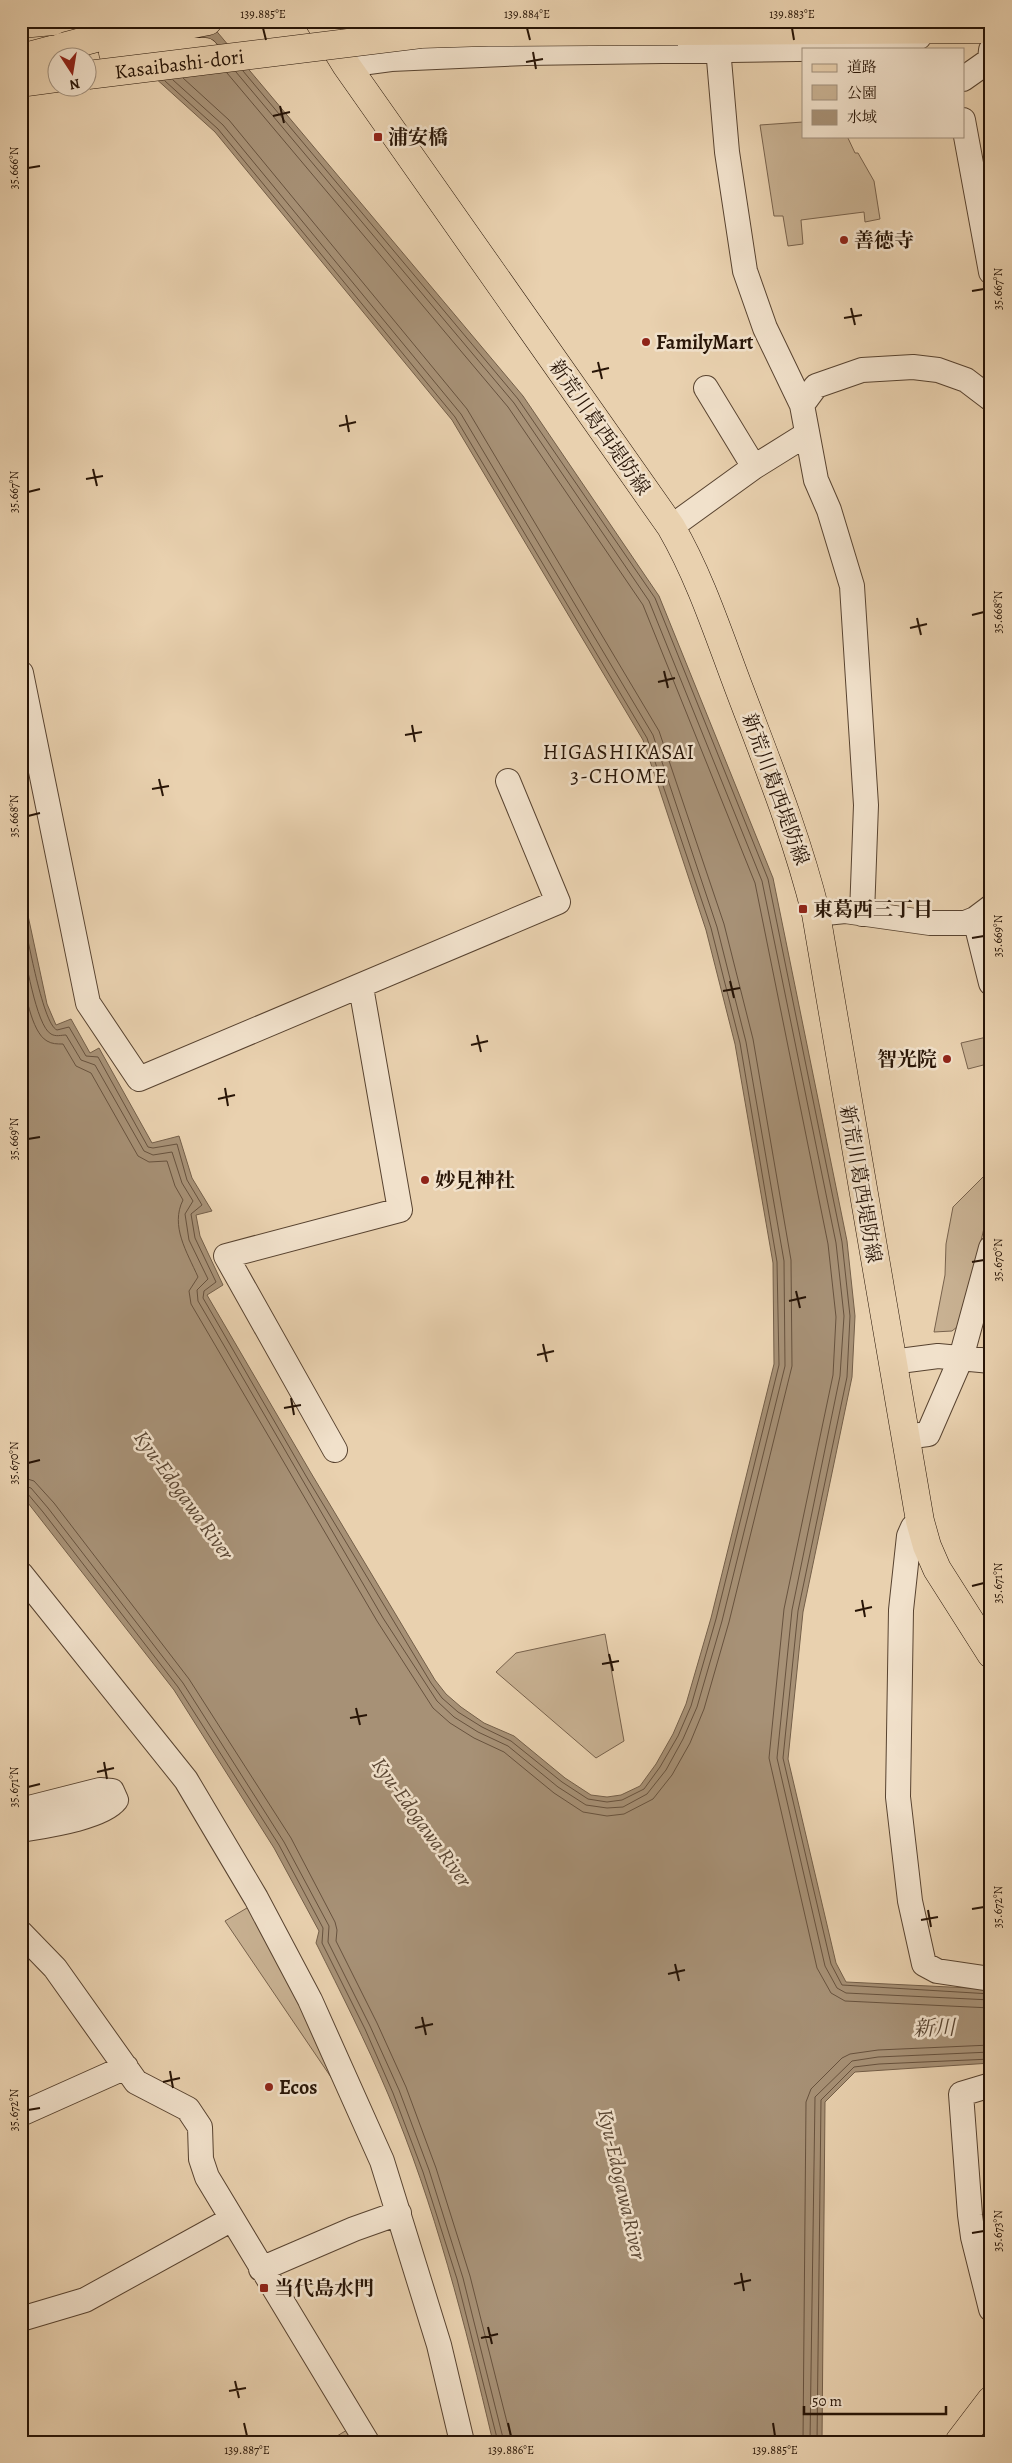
<svg xmlns="http://www.w3.org/2000/svg" width="1012" height="2463" font-family="Alegreya,'Noto Serif JP',serif">
  <style>
    .green { fill: #c8b192; stroke: #78624c }
    .water { fill: #a79176; stroke: #745f49 }
    .lines { fill: none; stroke-linecap: round; stroke-linejoin: round }
    .shore { stroke: #67523e; stroke-width: 1 }
    .minor-casing { stroke: #584330; stroke-width: 26 }
    .major-casing { stroke: #271406; stroke-width: 29 }
    .minor { stroke: #f1e1cb; stroke-width: 24 }
    .major { stroke: #e9d1af; stroke-width: 28 }
    .major-bridge-casing { stroke: #271406; stroke-width: 29; stroke-linecap: butt }
    .major-bridge { stroke: #e9d1af; stroke-width: 28 }
    .ticks { fill: none; stroke: #271406; stroke-width: 2 }
    .poi-dot { fill: #8f2418; stroke: #f1e1cb; stroke-width: 2 }
    .labels { text-anchor: middle; stroke-width: 5; stroke-linejoin: round; paint-order: stroke }
    .street-label { font-size: 20px; fill: #271406; stroke: #f1e1cb }
    .poi-label { font-size: 20px; font-weight: bold; fill: #271406; stroke: #f1e1cb; text-anchor: start }
    .neighbourhood-label { font-size: 21px; letter-spacing: 1px; fill: #271406; stroke: #f1e1cb }
    .water-label { font-size: 21px; font-style: italic; fill: #5a4633; stroke: #f1e1cb }
    .neatline { fill: none; stroke: #271406; stroke-width: 2 }
    .ticks-label { font-size: 12px; text-anchor: middle; fill: #271406 }
  </style>
  <rect width="100%" height="100%" fill="#e9d1af"/>
  <filter id="stains"><feTurbulence type="fractalNoise" baseFrequency=".004" numOctaves="4"/><feColorMatrix values="0 0 0 0 .2 0 0 0 0 .09 0 0 0 0 .02 0 0 0 .5 -.17"/></filter>
  <radialGradient id="worn" r=".72"><stop offset=".6" stop-color="#630" stop-opacity="0"/><stop offset="1" stop-color="#630" stop-opacity=".3"/></radialGradient>
  <path class="green" d="M 803,122 L 803,136 L 847,136 L 855,153 L 858,153 L 874,181 L 880,219 L 865,222 L 864,212 L 801,220 L 803,244 L 788,246 L 783,216 L 774,216 L 760,125 Z
    M 991,1036 L 991,1063 L 968,1069 L 961,1043 Z
    M 991,1169 L 991,1215 L 984,1228 L 962,1323 L 952,1331 L 934,1332 L 945,1275 L 946,1244 L 953,1207 Z
    M 605,1634 L 624,1741 L 596,1758 L 496,1672 L 516,1653 Z
    M 252,1905 L 287,1971 L 339,2089 L 225,1921 Z
    M 347,2430 L 355,2442 L 327,2442 Z"/>
  <path class="water" d="M 92,21 L 208,21 L 523,396 L 659,596 L 773,878 L 847,1241 L 855,1316 L 852,1377 L 803,1612 L 788,1759 L 836,1963 L 846,1982 L 991,1989 L 991,2063 L 855,2072 L 825,2102 L 822,2442 L 493,2442 C 465,2324 435,2205 388,2094 C 366,2042 341,1993 316,1943 L 319,1931 L 274,1848 L 174,1690 L 21,1494 L 21,883 L 47,1004 L 56,1025 L 71,1019 L 90,1053 L 99,1048 L 152,1143 L 179,1136 L 192,1178 L 212,1211 L 196,1215 L 200,1236 L 223,1285 L 207,1295 L 311,1473 L 435,1680 L 446,1694 L 461,1707 L 484,1723 L 514,1736 L 565,1778 L 591,1795 L 607,1797 L 621,1795 L 640,1786 L 656,1764 L 673,1734 L 686,1704 L 711,1618 L 774,1364 L 773,1263 L 735,1044 L 706,930 L 643,740 L 452,420 L 215,132 Z"/>
  <g class="lines">
    <path class="shore" d="M 243,71 L 518,399 L 655,598 L 768,879 L 842,1242 L 850,1316 L 847,1377 L 798,1611 L 783,1758 L 831,1964 L 842,1985 L 991,1994
      M 236,72 L 514,403 L 649,601 L 762,881 L 836,1243 L 844,1316 L 840,1376 L 792,1610 L 777,1758 L 825,1966 L 837,1988 L 846,1993 L 991,2000
      M 227,73 L 508,407 L 643,605 L 755,883 L 828,1244 L 836,1317 L 833,1375 L 784,1609 L 769,1758 L 817,1968 L 831,1993 L 845,2001 L 991,2008
      M 21,907 C 26,927 42,1024 57,1030 L 69,1027 L 86,1056 L 98,1057 L 148,1147 L 153,1148 L 177,1144 L 187,1180 L 202,1205 L 191,1214 L 195,1238 L 216,1282 L 204,1291 L 203,1298 L 306,1476 L 431,1683 L 442,1698 L 458,1712 L 482,1727 L 511,1741 L 562,1782 L 588,1799 L 607,1802 L 622,1800 L 644,1789 L 660,1767 L 678,1736 L 691,1706 L 716,1619 L 779,1365 L 777,1262 L 740,1043 L 711,928 L 647,738 L 455,417 L 218,129 L 165,81
      M 21,937 C 25,955 36,1026 51,1034 C 56,1037 61,1035 66,1035 L 81,1060 L 95,1065 L 144,1151 L 153,1155 L 172,1152 L 182,1183 L 193,1201 L 185,1214 L 189,1240 L 208,1279 L 197,1290 L 198,1301 L 383,1618 L 437,1701 L 454,1717 L 478,1732 L 508,1746 L 558,1787 L 586,1805 L 607,1808 L 623,1807 L 647,1794 L 666,1770 L 683,1739 L 697,1707 L 722,1621 L 785,1366 L 784,1261 L 746,1042 L 717,927 L 653,735 L 461,414 L 223,125 L 173,80
      M 21,972 C 25,990 31,1032 47,1041 C 52,1044 57,1044 63,1044 L 76,1066 L 91,1073 L 138,1156 L 149,1162 L 167,1161 L 175,1186 L 183,1200 C 170,1226 187,1252 198,1277 L 189,1291 L 191,1304 L 377,1621 L 433,1708 L 450,1723 L 474,1738 L 504,1752 L 554,1793 L 583,1812 L 607,1816 L 624,1814 L 653,1799 L 672,1775 L 690,1743 L 704,1709 L 729,1622 L 792,1366 L 791,1260 L 753,1039 L 724,924 L 659,731 L 467,409 L 229,120 L 183,78
      M 21,1477 L 34,1481 L 54,1503 L 189,1679 L 291,1838 L 335,1922 L 337,1930 L 336,1941 L 377,2023 L 406,2087 L 436,2168 L 470,2276 L 512,2442
      M 21,1485 L 31,1488 L 48,1508 L 183,1683 L 284,1842 L 329,1926 L 328,1942 L 370,2026 L 399,2090 L 429,2170 L 463,2278 L 504,2442
      M 21,1491 L 27,1493 L 43,1512 L 178,1687 L 279,1845 L 323,1928 L 322,1943 L 365,2029 L 393,2093 L 423,2172 L 457,2279 L 498,2442
      M 803,2442 L 806,2102 L 811,2089 L 842,2058 L 850,2054 L 878,2050 L 991,2045
      M 810,2442 L 815,2097 L 852,2061 L 878,2057 L 991,2052
      M 817,2442 L 821,2100 L 854,2067 L 879,2064 L 991,2059"/>
    <defs>
      <path id="minor" d="M 718,48 L 727,152 L 745,271 L 765,328 L 802,405 L 816,480 L 829,510 L 852,586 L 866,805 L 862,914
        M 346,65 L 391,59 L 526,53 L 868,48 L 919,37
        M 963,79 L 990,60 L 991,50
        M 963,120 L 991,272
        M 706,388 L 754,467
        M 802,405 L 816,386 L 862,370 L 913,367 L 938,370 L 966,380 L 991,399
        M 671,527 L 754,467 L 807,434
        M 21,673 L 88,1003 L 139,1079 L 558,902 L 508,781
        M 816,914 L 845,911 L 930,923 L 965,923 L 975,919 L 991,907
        M 975,919 L 991,983
        M 892,1362 L 938,1356 L 991,1361
        M 905,1437 L 928,1434 L 961,1358 L 991,1248
        M 335,1450 L 226,1256 L 400,1210 L 361,987
        M 920,1521 L 913,1527 L 909,1536 L 901,1610 L 898,1797 L 910,1901 L 924,1964 L 937,1971 L 991,1979
        M 21,1574 L 186,1780 L 256,1898 L 310,2000 L 382,2161 L 439,2345 L 462,2442
        M 21,1810 L 100,1790 L 112,1791 L 116,1800 C 102,1818 44,1826 21,1830
        M 21,1933 L 55,1968 L 136,2082 L 188,2109 L 200,2127 L 201,2159 L 207,2177 L 367,2442
        M 991,2085 L 961,2094 L 970,2215 L 973,2237 L 991,2309
        M 21,2114 L 126,2067
        M 261,2269 L 354,2229 L 399,2213
        M 21,2319 L 85,2300 L 232,2219"/>
      <path id="major" d="M 319,21 L 346,65 L 671,527 C 701,579 719,636 740,691 C 768,765 797,837 816,914 L 920,1521 L 927,1546 L 937,1569 L 991,1654
        M 678,31 L 991,29
        M 113,53 L 134,51 L 205,52
        M 21,58 L 104,36 L 157,31 L 208,21
        M 21,83 L 58,78
        M 959,2442 L 991,2400"/>
    </defs>
    <use href="#minor" class="minor-casing"/>
    <use href="#major" class="major-casing"/>
    <use href="#minor" class="minor"/>
    <use href="#major" class="major"/>
    <defs>
      <g id="major-bridge">
        <path d="M 21,24 L 53,21"/>
        <path id="s1" d="M 88,75 L 421,34 L 488,32 L 678,31"/>
      </g>
    </defs>
    <use href="#major-bridge" class="major-bridge-casing"/>
    <use href="#major-bridge" class="major-bridge"/>
  </g>
  <path class="ticks" d="M 263,28 L 266,40M 527,28 L 530,40M 792,28 L 794,40M 533,52 L 536,69M 526,62 L 543,59M 280,106 L 284,123M 273,116 L 290,112M 28,168 L 40,166M 972,291 L 984,289M 851,308 L 855,325M 844,318 L 862,315M 598,362 L 602,379M 592,372 L 609,368M 346,415 L 349,432M 339,426 L 356,422M 93,469 L 97,486M 86,479 L 103,476M 28,492 L 40,489M 972,615 L 984,612M 917,618 L 921,635M 910,628 L 927,624M 664,671 L 668,688M 658,682 L 675,678M 412,725 L 415,742M 405,735 L 422,732M 159,779 L 163,796M 152,789 L 169,786M 28,816 L 40,813M 972,938 L 984,936M 730,981 L 734,998M 723,991 L 740,988M 477,1035 L 481,1052M 471,1045 L 488,1041M 225,1088 L 228,1106M 218,1099 L 235,1095M 28,1139 L 40,1137M 972,1262 L 984,1260M 796,1291 L 800,1308M 789,1301 L 806,1297M 543,1344 L 547,1362M 537,1355 L 554,1351M 291,1398 L 294,1415M 284,1408 L 301,1405M 28,1463 L 40,1460M 972,1586 L 984,1583M 862,1600 L 865,1617M 855,1611 L 872,1607M 609,1654 L 613,1671M 602,1664 L 619,1661M 356,1708 L 360,1725M 350,1718 L 367,1715M 104,1762 L 107,1779M 97,1772 L 114,1768M 28,1787 L 40,1784M 972,1909 L 984,1907M 928,1910 L 931,1927M 921,1920 L 938,1917M 675,1964 L 679,1981M 668,1974 L 685,1970M 422,2017 L 426,2035M 415,2028 L 433,2024M 170,2071 L 173,2088M 163,2082 L 180,2078M 28,2110 L 40,2108M 972,2233 L 984,2231M 741,2273 L 744,2291M 734,2284 L 751,2280M 488,2327 L 492,2344M 481,2338 L 498,2334M 235,2381 L 239,2398M 229,2391 L 246,2388M 244,2423 L 247,2436M 508,2423 L 511,2436M 773,2423 L 775,2436"/>
  <g class="poi-dot">
    <rect x="373" y="132" width="10" height="10" rx="2.5"/>
    <circle cx="844" cy="240" r="5"/>
    <circle cx="646" cy="342" r="5"/>
    <rect x="798" y="904" width="10" height="10" rx="2.5"/>
    <circle cx="947" cy="1059" r="5"/>
    <circle cx="425" cy="1180" r="5"/>
    <circle cx="269" cy="2087" r="5"/>
    <rect x="259" y="2283" width="10" height="10" rx="2.5"/>
  </g>
  <g class="labels">
    <g class="street-label">
      <text dy="7" stroke="none"><textPath href="#s1" startOffset="92">Kasaibashi-dori</textPath></text>
      <text transform="translate(600 427) rotate(55)" y="7">新荒川葛西堤防線</text>
      <text transform="translate(776 789) rotate(70)" y="7">新荒川葛西堤防線</text>
      <text transform="translate(861 1184) rotate(80)" y="7">新荒川葛西堤防線</text>
    </g>
    <g class="poi-label">
      <text x="388" y="144">浦安橋</text>
      <text x="854" y="247">善徳寺</text>
      <text x="656" y="349">FamilyMart</text>
      <text x="813" y="916">東葛西三丁目</text>
      <text x="937" y="1066" text-anchor="end">智光院</text>
      <text x="435" y="1187">妙見神社</text>
      <text x="279" y="2094">Ecos</text>
      <text x="274" y="2295">当代島水門</text>
    </g>
    <g class="neighbourhood-label">
      <text x="619" y="759">HIGASHIKASAI<tspan x="619" dy="24">3-CHOME</tspan></text>
    </g>
    <g class="water-label">
      <text transform="translate(184 1495) rotate(54)" y="7">Kyu-Edogawa River</text>
      <text transform="translate(422 1822) rotate(54)" y="7">Kyu-Edogawa River</text>
      <text transform="translate(934 2028) rotate(-2)" y="7">新川</text>
      <text transform="translate(622 2184) rotate(77)" y="7">Kyu-Edogawa River</text>
    </g>
  </g>
  <rect width="1012" height="2463" fill="none" stroke="#e9d1af" stroke-width="55"/>
  <rect x="802" y="48" width="162" height="90" fill="#f1e1cb" stroke="#a08f7c"/>
  <rect x="812" y="64" width="25" height="8" fill="#e9d1af" stroke="#a08f7c"/>
  <text x="847" y="72" font-size="15" fill="#271406">道路</text>
  <rect x="812" y="85" width="25" height="15" fill="#c8b192" stroke="#a08f7c"/>
  <text x="847" y="98" font-size="15" fill="#271406">公園</text>
  <rect x="812" y="110" width="25" height="15" fill="#a79176" stroke="#a08f7c"/>
  <text x="847" y="122" font-size="15" fill="#271406">水域</text>
  <g transform="translate(72 72) rotate(168)"><circle r="24" fill="#f1e1cb" stroke="#a08f7c"/>
  <path d="M0-4L9 19L0 12L-9 19Z" fill="#8f2418"/>
  <text y="-8" font-size="14" font-weight="bold" text-anchor="middle" fill="#271406">N</text>
  </g>
  <path d="M804 2406v8h142v-8" fill="none" stroke="#271406" stroke-width="2.5"/>
  <text x="812" y="2406" font-size="15" fill="#271406" stroke="#f1e1cb" stroke-width="4" paint-order="stroke">50 m</text>
  <rect x="28" y="28" width="956" height="2408" class="neatline"/>
  <g class="ticks-label">
    <text x="263" y="18">139.885°E</text>
    <text x="527" y="18">139.884°E</text>
    <text x="792" y="18">139.883°E</text>
    <text transform="translate(14 168) rotate(-90)" y="4">35.666°N</text>
    <text transform="translate(998 289) rotate(-90)" y="4">35.667°N</text>
    <text transform="translate(14 492) rotate(-90)" y="4">35.667°N</text>
    <text transform="translate(998 612) rotate(-90)" y="4">35.668°N</text>
    <text transform="translate(14 816) rotate(-90)" y="4">35.668°N</text>
    <text transform="translate(998 936) rotate(-90)" y="4">35.669°N</text>
    <text transform="translate(14 1139) rotate(-90)" y="4">35.669°N</text>
    <text transform="translate(998 1260) rotate(-90)" y="4">35.670°N</text>
    <text transform="translate(14 1463) rotate(-90)" y="4">35.670°N</text>
    <text transform="translate(998 1583) rotate(-90)" y="4">35.671°N</text>
    <text transform="translate(14 1787) rotate(-90)" y="4">35.671°N</text>
    <text transform="translate(998 1907) rotate(-90)" y="4">35.672°N</text>
    <text transform="translate(14 2110) rotate(-90)" y="4">35.672°N</text>
    <text transform="translate(998 2231) rotate(-90)" y="4">35.673°N</text>
    <text x="247" y="2454">139.887°E</text>
    <text x="511" y="2454">139.886°E</text>
    <text x="775" y="2454">139.885°E</text>
  </g>
  <rect width="100%" height="100%" filter="url(#stains)"/>
  <rect width="100%" height="100%" fill="url(#worn)"/>
</svg>
